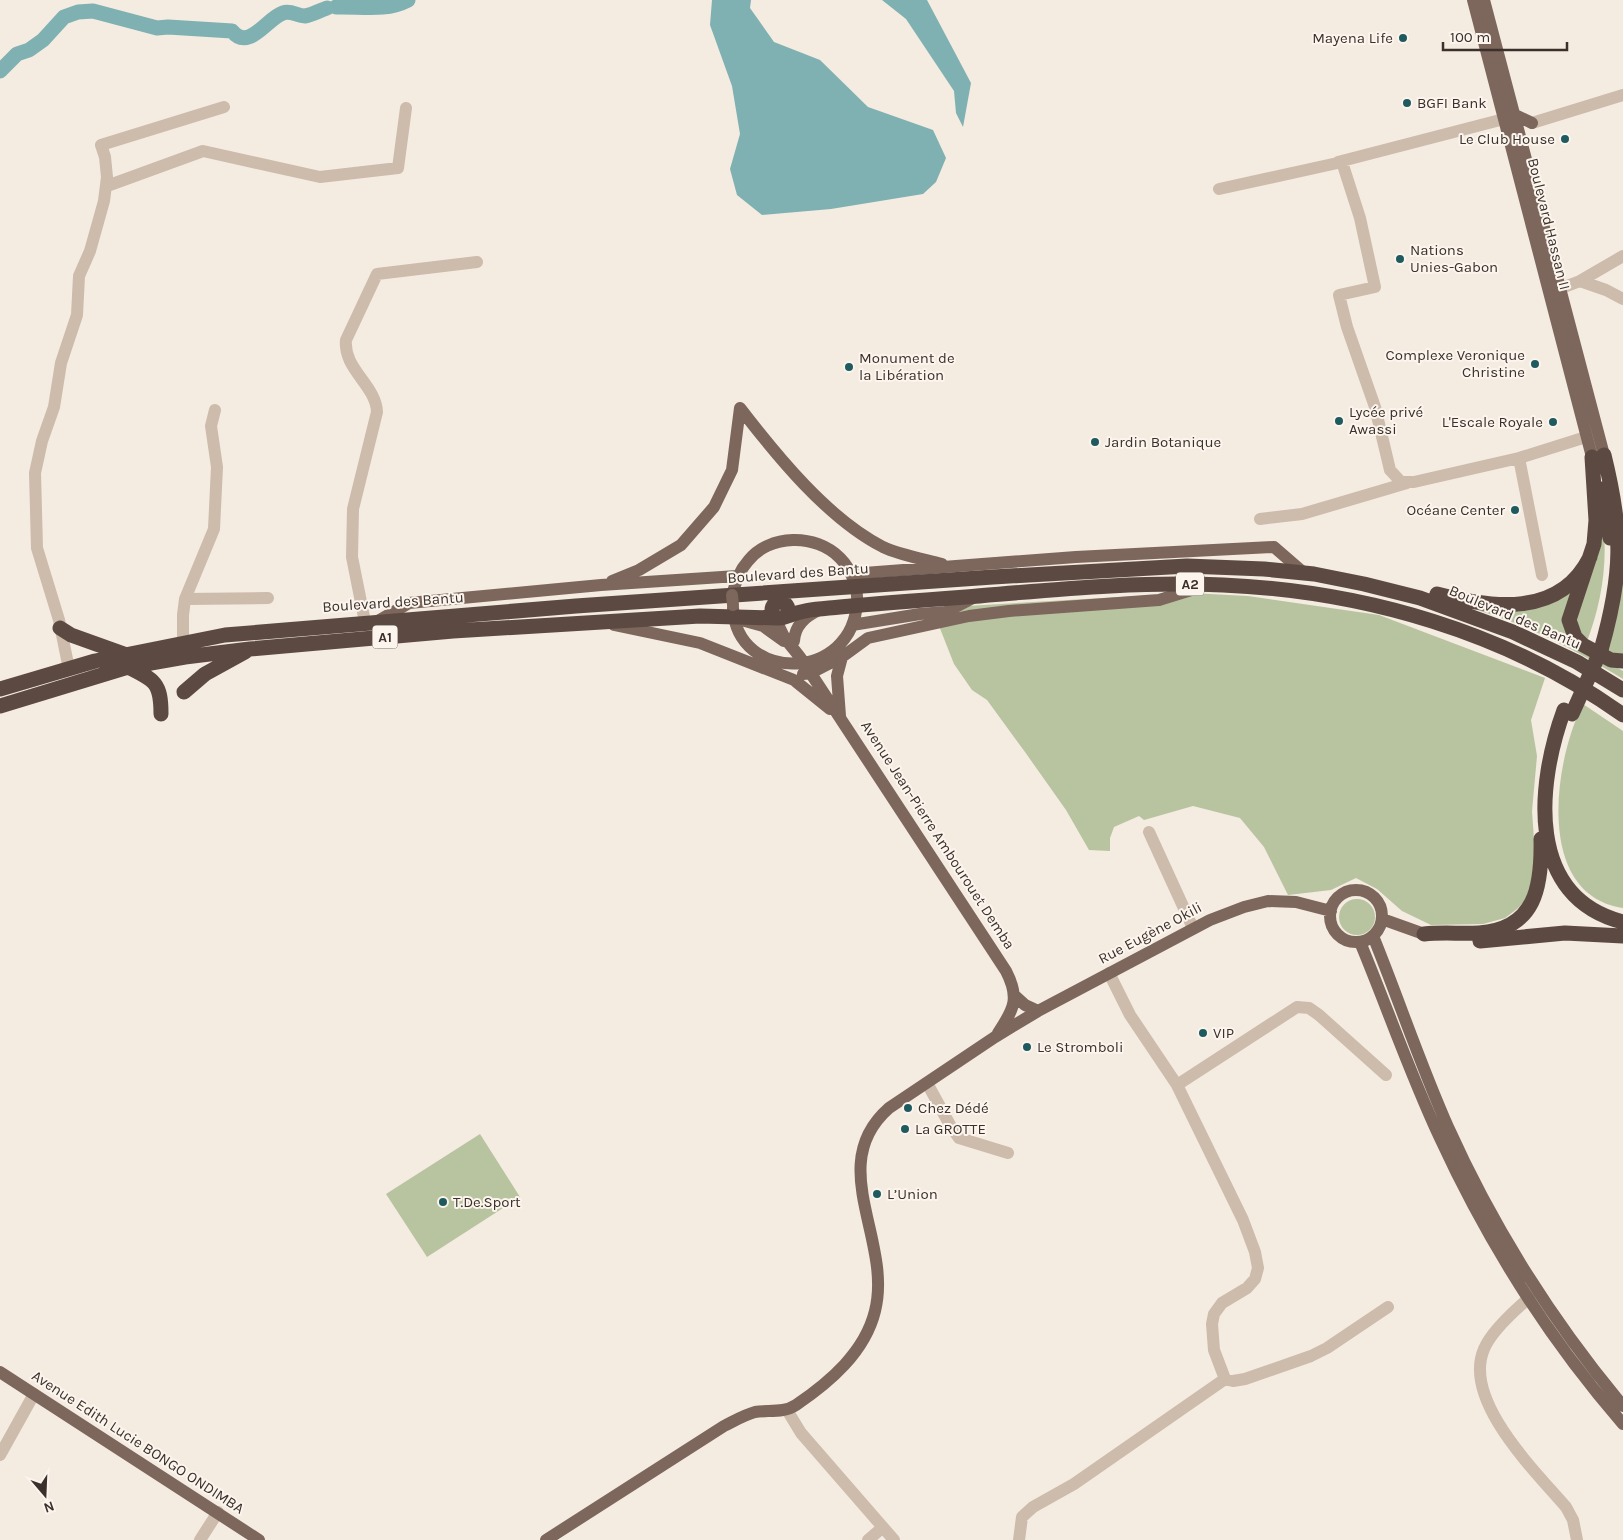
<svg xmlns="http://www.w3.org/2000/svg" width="1623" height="1540" font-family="Karla,sans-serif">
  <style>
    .green { fill: #b8c4a0 }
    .water { fill: #7fb0b2 }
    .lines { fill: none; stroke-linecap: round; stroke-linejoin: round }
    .river { stroke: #7fb0b2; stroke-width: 15 }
    .minor { stroke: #cdbbac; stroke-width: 12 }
    .major { stroke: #7d675c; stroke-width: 12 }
    .highway { stroke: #5c4a42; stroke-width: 15 }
    .major-bridge { stroke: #7d675c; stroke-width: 12 }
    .highway-bridge { stroke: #5c4a42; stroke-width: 15 }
    .poi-dot { fill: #1f5a5e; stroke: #fbf5ee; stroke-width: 2 }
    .labels { text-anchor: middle; stroke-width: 4; stroke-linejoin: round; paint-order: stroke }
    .shield { fill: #fbf5ee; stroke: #756b66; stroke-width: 1 }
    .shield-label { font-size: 14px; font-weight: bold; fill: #3b302b }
    .poi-label { font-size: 15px; fill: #3b302b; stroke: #fbf5ee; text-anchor: start }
    .street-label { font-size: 15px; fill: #3b302b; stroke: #fbf5ee }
  </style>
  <rect width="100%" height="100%" fill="#f4ebe1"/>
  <path class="green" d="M 1604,531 C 1607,570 1600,608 1586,644 L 1574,624 Z
    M 1623,581 L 1623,658 L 1604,655 Z
    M 1577,584 L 1567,608 L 1581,647 L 1623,671 L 1623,679 C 1576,650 1528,625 1474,609 Z
    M 1190,593 L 1248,596 L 1379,615 L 1545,678 L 1531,720 L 1537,756 L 1532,811 L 1536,868 L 1525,901 L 1517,909 L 1505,918 L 1483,924 L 1431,925 L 1402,911 L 1377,889 L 1356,878 L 1331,890 L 1288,895 L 1264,847 L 1240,818 L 1193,806 L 1144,820 L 1139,816 L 1114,827 L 1110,838 L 1110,851 L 1089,850 L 1066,810 L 1025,752 L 987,700 L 972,690 L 954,664 L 932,608 Z
    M 1583,704 L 1623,731 L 1623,908 C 1534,895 1554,760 1583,704 Z
    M1339 917a18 18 0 1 1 36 0a18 18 0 1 1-36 0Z
    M 480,1134 L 520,1197 L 427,1257 L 386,1194 Z"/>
  <path class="water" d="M 712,0 L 751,0 L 750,8 L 774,42 L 820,60 L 868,107 L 933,130 L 946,158 L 936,182 L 923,194 L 831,209 L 762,215 L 737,195 L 730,169 L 740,134 L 732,86 L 710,25 Z
    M 882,0 L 927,0 L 971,83 L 963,127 L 956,113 L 954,91 L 906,19 Z"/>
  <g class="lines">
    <path class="river" d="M 336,7 C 360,6 385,12 408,0
      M 0,71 L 17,54 L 29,50 L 43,40 L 64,17 L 78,12 L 93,11 L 157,28 L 168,27 L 232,31 C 249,52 267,18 283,13 C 291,10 297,16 305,16 C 312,15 321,10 327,8"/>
    <path class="minor" d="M 1532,123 L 1623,95
      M 1338,162 L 1504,119
      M 107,186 L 203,151 L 320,177 L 398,168 L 406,108
      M 1219,189 L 1342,162 L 1360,218 L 1375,287 L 1339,295 L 1347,327 L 1375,407 L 1390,470 L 1401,482 L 1414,482 L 1519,458 L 1586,437
      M 1580,281 L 1623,256
      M 1559,289 L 1580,281 L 1606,290 L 1623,299
      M 1519,458 L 1542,575
      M 1260,519 L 1302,514 L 1407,483
      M 185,599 L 268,598
      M 365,622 L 352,557 L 353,509 L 377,412 C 376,385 343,369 346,340 L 377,274 L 477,262
      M 183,643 L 183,615 L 185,599 L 214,529 L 217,467 L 211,426 L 215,410
      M 69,669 L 59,620 L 37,548 L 35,473 L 42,441 L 54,407 L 61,363 L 77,315 L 79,276 L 90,251 L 104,201 L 107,177 L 105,157 L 101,145 L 224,107
      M 1149,832 L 1193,928
      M 1109,973 L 1130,1015 L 1177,1085 L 1243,1220 L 1255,1252 L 1258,1268 L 1255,1279 L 1247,1288 L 1222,1303 L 1214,1314 L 1212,1324 L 1214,1350 L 1225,1379 L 1233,1381 L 1245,1379 L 1311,1356 L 1327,1348 L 1388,1307
      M 927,1083 L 950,1125 L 959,1138 L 1008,1153
      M 1177,1085 L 1297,1007 L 1309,1008 L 1319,1015 L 1386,1075
      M 1529,1298 C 1515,1310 1491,1332 1484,1349 C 1462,1400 1535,1471 1566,1507 L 1573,1520 L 1577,1540
      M 787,1410 L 801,1433 L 894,1540
      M 0,1455 L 34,1394
      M 200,1540 L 218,1512
      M 868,1540 L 882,1528
      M 1019,1540 L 1022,1517 L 1033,1507 L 1074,1484 L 1225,1379"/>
    <path class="major" d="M 1473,0 L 1592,457
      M 1484,0 L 1604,455
      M 1515,115 L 1532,123
      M 740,408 C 777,456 828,519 883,547 C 900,555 923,559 942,564
      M 851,574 L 1076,557 L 1274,547 L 1304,573
      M 612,581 L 639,570 L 681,545 L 714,507 L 732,470 L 740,408
      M 732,595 C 736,582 739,571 748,561 C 769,534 816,533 840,558 C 851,569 858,587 857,602 C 853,682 737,684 733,608
      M 777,618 C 780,638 794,647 804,663 L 1006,971 C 1020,998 1014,1009 998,1033
      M 378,621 L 409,603 L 601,585 L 737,576
      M 745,621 L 763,626 L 784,641
      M 614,625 L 700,643 L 794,680 L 830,709
      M 852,625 L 920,614 L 946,612 L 975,597
      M 794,641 C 795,625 805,617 819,610
      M 803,674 L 811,673 L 842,657
      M 840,716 L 837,676 L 842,657 L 868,638 L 969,616 L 1009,611 L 1159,600 L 1201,587
      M1330 916a26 26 0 1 1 52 0a26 26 0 1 1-52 0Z
      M 1382,919 L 1424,934
      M 1373,936 C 1399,1000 1420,1064 1448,1127 C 1493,1227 1553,1322 1623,1406
      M 1360,942 C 1387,1007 1410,1074 1440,1138 C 1487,1240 1549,1339 1623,1424
      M 1014,995 L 1025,1005 L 1038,1011
      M 0,1372 L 259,1540
      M 546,1540 L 724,1426 C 734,1421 744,1415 755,1412 C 769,1410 784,1413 796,1405 C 830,1382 865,1352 875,1311 C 893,1240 824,1165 889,1108 L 995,1037 L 1038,1011 L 1210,920 L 1244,907 L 1268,901 L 1296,902 L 1331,911"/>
    <path class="highway" d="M 1592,457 L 1596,520 L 1594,544 L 1569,620 L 1575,637 L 1583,645 L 1611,660 L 1623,661
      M 1601,489 L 1610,538
      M 1437,594 C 1491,608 1560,618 1590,557
      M772 610a8 8 0 1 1 16 0a8 8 0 1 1-16 0Z
      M 785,617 C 803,609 821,609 840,607 C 882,603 924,600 966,597 C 1051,590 1137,581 1223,585 C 1364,591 1507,632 1623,715
      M 60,628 L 71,635 L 124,654
      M 1601,650 C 1623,573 1623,532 1604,455
      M 128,667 C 155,680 161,683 161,714
      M 0,689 L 95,661 L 225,635 L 576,606 L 993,577 L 1187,566 L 1264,569 L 1314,574 L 1364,584 L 1420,598 L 1513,632 L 1577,662 L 1623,690
      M 184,692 L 205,674 L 245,652
      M 0,706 L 128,667 L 185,657 L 250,649 L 453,631 L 700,616 L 777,618
      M 1564,710 C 1537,784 1525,897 1623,922
      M 1424,934 C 1443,932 1460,934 1479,933 C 1536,929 1542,886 1541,839
      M 1480,941 L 1565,933 L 1623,936"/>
    <path class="major-bridge" d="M 732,595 L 733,605"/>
    <path class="highway-bridge" d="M 1572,714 L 1601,650"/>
  </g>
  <g class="poi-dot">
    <circle cx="1403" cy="38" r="5"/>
    <circle cx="1407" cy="103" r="5"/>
    <circle cx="1565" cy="139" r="5"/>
    <circle cx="1400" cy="259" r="5"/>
    <circle cx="1535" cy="364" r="5"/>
    <circle cx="849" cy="367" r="5"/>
    <circle cx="1339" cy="421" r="5"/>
    <circle cx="1553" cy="422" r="5"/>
    <circle cx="1095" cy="442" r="5"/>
    <circle cx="1515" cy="510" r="5"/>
    <circle cx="1203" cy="1033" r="5"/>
    <circle cx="1027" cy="1047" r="5"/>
    <circle cx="908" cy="1108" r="5"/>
    <circle cx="905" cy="1129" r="5"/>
    <circle cx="877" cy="1194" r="5"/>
    <circle cx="443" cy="1202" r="5"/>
  </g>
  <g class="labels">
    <g class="shield">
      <rect x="1176" y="572.5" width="28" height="23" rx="4"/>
      <rect x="372.5" y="625.5" width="25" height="23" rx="4"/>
    </g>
    <g class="shield-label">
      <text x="1190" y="589">A2</text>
      <text x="385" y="642">A1</text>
    </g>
    <g class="poi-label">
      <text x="1393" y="43" text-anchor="end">Mayena Life</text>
      <text x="1417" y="108">BGFI Bank</text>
      <text x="1555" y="144" text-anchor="end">Le Club House</text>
      <text x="1410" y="255">Nations<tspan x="1410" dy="17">Unies-Gabon</tspan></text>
      <text x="1525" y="360" text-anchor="end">Complexe Veronique<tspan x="1525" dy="17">Christine</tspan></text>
      <text x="859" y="363">Monument de<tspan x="859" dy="17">la Libération</tspan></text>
      <text x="1349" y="417">Lycée privé<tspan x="1349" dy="17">Awassi</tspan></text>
      <text x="1543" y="427" text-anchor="end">L'Escale Royale</text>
      <text x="1105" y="447">Jardin Botanique</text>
      <text x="1505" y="515" text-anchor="end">Océane Center</text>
      <text x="1213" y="1038">VIP</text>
      <text x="1037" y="1052">Le Stromboli</text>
      <text x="918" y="1113">Chez Dédé</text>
      <text x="915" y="1134">La GROTTE</text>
      <text x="887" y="1199">L’Union</text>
      <text x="453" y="1207">T.De.Sport</text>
    </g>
    <g class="street-label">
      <text transform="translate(1549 224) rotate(76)" y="5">Boulevard Hassan II</text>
      <text transform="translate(798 573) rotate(-4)" y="5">Boulevard des Bantu</text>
      <text transform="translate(393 602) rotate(-4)" y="5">Boulevard des Bantu</text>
      <text transform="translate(1515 617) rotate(23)" y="5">Boulevard des Bantu</text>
      <text transform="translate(938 835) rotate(57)" y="5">Avenue Jean-Pierre Ambourouet Demba</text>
      <text transform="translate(1150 933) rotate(-28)" y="5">Rue Eugène Okili</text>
      <text transform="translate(138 1442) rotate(33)" y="5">Avenue Edith Lucie BONGO ONDIMBA</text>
    </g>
  </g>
  <g transform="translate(45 1495) rotate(161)" stroke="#fbf5ee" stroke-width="4" paint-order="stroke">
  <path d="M0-4L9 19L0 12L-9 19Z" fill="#3b302b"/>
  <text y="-8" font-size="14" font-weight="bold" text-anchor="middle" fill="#3b302b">N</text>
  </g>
  <path d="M1443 42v8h124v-8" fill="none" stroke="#3b302b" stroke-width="2.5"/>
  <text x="1450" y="42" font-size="15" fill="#3b302b" stroke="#fbf5ee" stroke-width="4" paint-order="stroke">100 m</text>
</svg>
